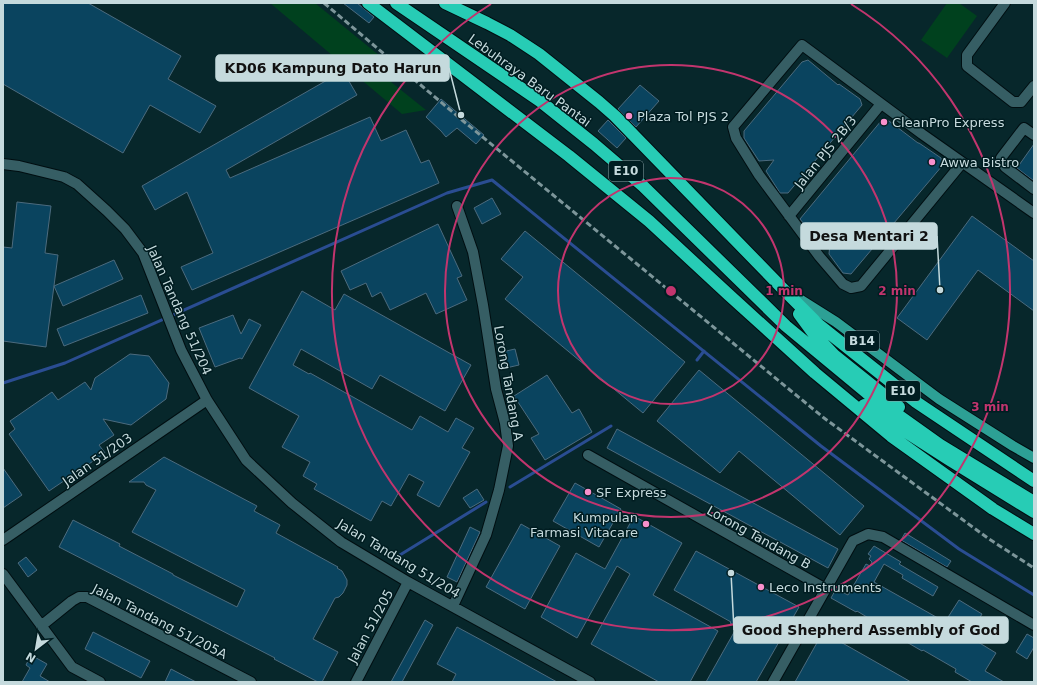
<svg xmlns="http://www.w3.org/2000/svg" width="1037" height="685" font-family="'DejaVu Sans',sans-serif">
  <style>
    .green { fill: #00411e }
    .lines { fill: none; stroke-linecap: round; stroke-linejoin: round }
    .stream { stroke: #2a4d92; stroke-width: 3 }
    .building { fill: #0a445f; stroke: #4c6b7e }
    .street-casing { stroke: #000e11; stroke-width: 12 }
    .primary-casing { stroke: #000e11; stroke-width: 12 }
    .highway-casing { stroke: #000e11; stroke-width: 14 }
    .street { stroke: #365e64; stroke-width: 10 }
    .primary { stroke: #2da095; stroke-width: 10 }
    .highway { stroke: #27ccb5; stroke-width: 12 }
    .rail { stroke: #7d969a; stroke-width: 3; stroke-dasharray: 6 3; stroke-linecap: butt }
    .ring { fill: none; stroke: #c2356e; stroke-width: 2 }
    .poi-dot { fill: #f890cc; stroke: #001d21; stroke-width: 1.5 }
    .labels { text-anchor: middle; stroke-width: 3; stroke-linejoin: round; paint-order: stroke }
    .shield { fill: #001d21; stroke: #8aa1a5; stroke-width: 1 }
    .shield-label { font-size: 12px; font-weight: bold; fill: #c5dadd }
    .street-label { font-size: 13px; fill: #c5dadd; stroke: #001d21 }
    .poi-label { font-size: 13px; fill: #c5dadd; stroke: #001d21; text-anchor: start }
    .centre { fill: #c2356e; stroke: #001d21; stroke-width: 2 }
    .ring-label { font-size: 12px; text-anchor: middle; font-weight: bold; fill: #c2356e; stroke: #001d21; stroke-width: 3; stroke-linejoin: round; paint-order: stroke }
    .leader { fill: none; stroke: #c5dadd; stroke-width: 1.5 }
    .callout-dot { fill: #c5dadd; stroke: #001d21; stroke-width: 1.5 }
    .callout { fill: #c5dadd; stroke: #c5dadd; stroke-width: 1.5 }
    .callout-label { font-size: 14px; text-anchor: middle; font-weight: bold; fill: #111 }
  </style>
  <rect width="100%" height="100%" fill="#07272b"/>
  <path class="green" d="M 270,3 L 315,3 L 397,70 L 391,82 L 426,110 L 402,114 Z
    M 947,3 L 959,3 L 977,16 L 947,58 L 921,40 Z"/>
  <g class="lines">
    <path class="stream" d="M 697,360 L 704,351
      M 3,383 L 65,363 L 447,193 L 492,180 L 821,446 L 959,549 L 1034,595
      M 510,487 L 611,426
      M 395,558 L 486,502"/>
  </g>
  <path class="building" d="M 3,3 L 88,3 L 181,56 L 168,79 L 216,106 L 200,133 L 150,105 L 123,153 L 3,84 Z
    M 343,3 L 357,3 L 374,17 L 369,23 Z
    M 808,60 L 838,85 L 839,84 L 860,99 L 862,105 L 788,193 L 780,193 L 766,171 L 774,160 L 759,161 L 744,138 L 744,131 L 802,62 Z
    M 343,71 L 357,95 L 226,170 L 230,178 L 370,117 L 381,141 L 406,130 L 421,163 L 429,160 L 439,183 L 192,290 L 181,267 L 213,253 L 187,192 L 155,210 L 142,186 Z
    M 640,85 L 659,101 L 636,127 L 618,109 Z
    M 441,99 L 484,135 L 476,144 L 457,128 L 446,137 L 441,131 L 426,117 Z
    M 608,120 L 626,138 L 617,148 L 598,131 Z
    M 881,121 L 889,121 L 918,143 L 919,143 L 941,158 L 942,166 L 851,274 L 843,273 L 829,254 L 830,243 L 819,243 L 800,219 Z
    M 1034,144 L 1034,181 L 1017,168 Z
    M 492,198 L 501,214 L 482,224 L 474,208 Z
    M 17,202 L 51,206 L 45,253 L 58,255 L 46,347 L 3,341 L 3,247 L 12,248 Z
    M 972,216 L 1034,261 L 1034,311 L 978,270 L 927,340 L 897,318 Z
    M 438,224 L 462,276 L 457,278 L 467,300 L 436,314 L 426,293 L 390,310 L 381,292 L 372,297 L 366,283 L 350,290 L 341,271 Z
    M 525,231 L 685,362 L 643,413 L 505,299 L 523,277 L 501,259 Z
    M 114,260 L 123,279 L 63,306 L 54,286 Z
    M 302,291 L 335,310 L 344,294 L 471,365 L 445,411 L 380,375 L 372,389 L 301,349 L 293,365 L 309,374 L 310,373 L 412,430 L 420,416 L 448,432 L 456,418 L 474,428 L 462,448 L 470,452 L 439,507 L 417,495 L 424,482 L 409,474 L 391,506 L 382,501 L 371,521 L 314,489 L 317,484 L 303,476 L 310,462 L 282,447 L 299,416 L 249,388 Z
    M 141,295 L 148,313 L 64,346 L 57,329 Z
    M 233,315 L 241,334 L 249,319 L 261,325 L 242,359 L 240,358 L 215,367 L 199,328 Z
    M 515,349 L 519,365 L 506,368 L 502,352 Z
    M 130,354 L 149,356 L 169,383 L 166,399 L 131,425 L 103,419 L 114,435 L 99,445 L 105,453 L 49,491 L 9,434 L 15,429 L 10,421 L 52,392 L 58,400 L 85,382 L 91,390 L 95,378 Z
    M 699,370 L 864,506 L 840,535 L 739,451 L 720,473 L 657,421 Z
    M 547,375 L 572,413 L 579,409 L 592,432 L 545,460 L 531,438 L 539,434 L 514,396 Z
    M 617,429 L 838,549 L 828,568 L 607,448 Z
    M 164,457 L 257,506 L 254,511 L 280,525 L 276,533 L 338,567 L 337,568 L 342,571 L 347,580 L 347,585 L 343,593 L 339,597 L 335,598 L 313,639 L 338,652 L 322,682 L 318,682 L 274,659 L 275,658 L 59,547 L 73,520 L 120,544 L 119,546 L 173,574 L 173,575 L 237,607 L 245,590 L 132,532 L 156,490 L 146,485 L 144,482 L 129,482 Z
    M 3,468 L 22,495 L 3,508 Z
    M 575,483 L 621,509 L 599,547 L 553,521 Z
    M 477,489 L 484,500 L 470,508 L 463,498 Z
    M 634,516 L 682,543 L 653,595 L 718,631 L 690,682 L 659,682 L 591,644 L 630,574 L 617,566 L 577,638 L 541,617 L 576,553 L 605,569 Z
    M 521,524 L 560,546 L 525,609 L 486,587 Z
    M 470,527 L 480,532 L 457,582 L 447,577 Z
    M 905,533 L 951,561 L 947,567 L 901,540 Z
    M 874,546 L 901,562 L 899,564 L 938,587 L 933,596 L 902,578 L 903,575 L 884,564 L 874,582 L 945,622 L 959,600 L 982,614 L 970,634 L 975,636 L 973,639 L 996,653 L 985,671 L 1004,682 L 972,682 L 955,672 L 956,669 L 923,650 L 922,651 L 874,623 L 875,622 L 857,611 L 856,612 L 831,598 L 836,589 L 848,595 L 866,564 L 870,566 L 872,562 L 869,559 L 871,556 L 868,554 Z
    M 696,551 L 799,607 L 756,682 L 706,682 L 737,627 L 730,623 L 731,622 L 674,590 Z
    M 26,557 L 37,570 L 28,577 L 18,563 Z
    M 425,620 L 433,625 L 402,682 L 391,682 Z
    M 457,627 L 483,641 L 557,682 L 452,682 L 456,674 L 437,664 Z
    M 93,632 L 150,661 L 141,678 L 85,649 Z
    M 823,632 L 911,682 L 795,682 Z
    M 1027,634 L 1034,638 L 1034,647 L 1027,659 L 1016,652 Z
    M 31,655 L 47,664 L 40,676 L 50,682 L 22,682 L 30,668 L 26,665 Z
    M 171,669 L 196,682 L 165,682 Z"/>
  <g class="lines">
    <defs>
      <path id="street" d="M 1005,3 L 967,55 L 967,66 L 1013,102 L 1021,102 L 1034,86
        M 1034,135 L 1024,128 L 1001,158 L 1005,167 L 1034,189
        M 962,163 L 861,286 L 851,288 L 843,284 L 819,256 L 759,175 L 736,138 L 733,127 L 802,45 L 922,134 L 1034,213
        M 3,164 L 19,166 L 64,177 L 77,184 L 107,211 L 125,229 L 143,253 L 181,350 L 207,400 L 246,460 L 292,503 L 341,542 L 408,582 L 590,682
        M 789,216 L 881,104
        M 588,455 L 826,589
        M 3,540 L 207,400
        M 3,574 L 72,667 L 100,682
        M 453,606 L 486,535 L 499,490 L 508,446 L 505,423 L 496,389 L 483,305 L 473,252 L 457,206
        M 41,626 L 72,601 L 79,597 L 87,597 L 251,682
        M 356,682 L 408,582
        M 773,682 L 853,541 L 868,534 L 883,537 L 1034,625"/>
      <path id="primary" d="M 793,295 L 836,322 L 939,399 L 1013,446 L 1034,458"/>
      <path id="highway" d="M 368,3 L 569,156 L 649,221 L 729,295 L 815,373 L 891,436 L 993,509 L 1034,534
        M 396,3 L 540,101 L 594,144 L 643,186 L 786,326 L 867,393 L 940,445 L 1034,502
        M 445,3 L 487,23 L 510,35 L 539,54 L 599,102 L 615,116 L 782,288 L 819,325 L 916,402 L 1034,481
        M 799,314 L 813,333 L 834,355 L 899,407
        M 864,405 L 948,459 L 1034,512"/>
    </defs>
    <use href="#street" class="street-casing"/>
    <use href="#primary" class="primary-casing"/>
    <use href="#highway" class="highway-casing"/>
    <use href="#street" class="street"/>
    <use href="#primary" class="primary"/>
    <use href="#highway" class="highway"/>
    <path class="rail" d="M 324,3 L 462,120 L 824,418 L 989,539 L 1034,568"/>
  </g>
  <g class="ring">
    <circle cx="671" cy="291" r="113"/>
    <circle cx="671" cy="291" r="226"/>
    <path d="M851 4A339 339 0 1 1 491 4"/>
  </g>
  <g class="poi-dot">
    <circle cx="629" cy="116" r="4"/>
    <circle cx="884" cy="122" r="4"/>
    <circle cx="932" cy="162" r="4"/>
    <circle cx="588" cy="492" r="4"/>
    <circle cx="646" cy="524" r="4"/>
    <circle cx="761" cy="587" r="4"/>
  </g>
  <g class="labels">
    <g class="shield">
      <rect x="609" y="161" width="34" height="20" rx="3"/>
      <rect x="845" y="331" width="34" height="20" rx="3"/>
      <rect x="886" y="381" width="34" height="20" rx="3"/>
    </g>
    <g class="shield-label">
      <text x="626" y="175">E10</text>
      <text x="862" y="345">B14</text>
      <text x="903" y="395">E10</text>
    </g>
    <g class="street-label">
      <text transform="translate(530 80) rotate(36)" y="5">Lebuhraya Baru Pantai</text>
      <text transform="translate(825 152) rotate(-51)" y="5">Jalan PJS 2B/3</text>
      <text transform="translate(180 310) rotate(66)" y="5">Jalan Tandang 51/204</text>
      <text transform="translate(509 383) rotate(80)" y="5">Lorong Tandang A</text>
      <text transform="translate(97 459) rotate(-35)" y="5">Jalan 51/203</text>
      <text transform="translate(759 537) rotate(29)" y="5">Lorong Tandang B</text>
      <text transform="translate(399 558) rotate(31)" y="5">Jalan Tandang 51/204</text>
      <text transform="translate(160 621) rotate(27)" y="5">Jalan Tandang 51/205A</text>
      <text transform="translate(370 626) rotate(-62)" y="5">Jalan 51/205</text>
    </g>
    <g class="poi-label">
      <text x="637" y="121">Plaza Tol PJS 2</text>
      <text x="892" y="127">CleanPro Express</text>
      <text x="940" y="167">Awwa Bistro</text>
      <text x="596" y="497">SF Express</text>
      <text x="638" y="522" text-anchor="end">Kumpulan<tspan x="638" dy="15">Farmasi Vitacare</tspan></text>
      <text x="769" y="592">Leco Instruments</text>
    </g>
  </g>
  <circle cx="671" cy="291" r="6" class="centre"/>
  <g class="ring-label">
    <text x="784" y="295">1 min</text>
    <text x="897" y="295">2 min</text>
    <text x="990" y="411">3 min</text>
  </g>
  <path class="leader" d="M461 115L449 68M940 290L937 236M731 573L734 630"/>
  <g class="callout-dot">
    <circle cx="461" cy="115" r="4"/>
    <circle cx="940" cy="290" r="4"/>
    <circle cx="731" cy="573" r="4"/>
  </g>
  <g class="callout">
    <rect x="216" y="55" width="233" height="26" rx="4"/>
    <rect x="801" y="223" width="136" height="26" rx="4"/>
    <rect x="734" y="617" width="274" height="26" rx="4"/>
  </g>
  <g class="callout-label">
    <text x="333" y="73">KD06 Kampung Dato Harun</text>
    <text x="869" y="241">Desa Mentari 2</text>
    <text x="871" y="635">Good Shepherd Assembly of God</text>
  </g>
  <rect width="1037" height="685" fill="none" stroke="#c5dadd" stroke-width="8"/>
  <g transform="translate(36 649) rotate(211)" stroke="#001d21" stroke-width="3" paint-order="stroke">
  <path d="M0-3L7 15L0 10L-7 15Z" fill="#c5dadd"/>
  <text y="-6" font-size="11" font-weight="bold" text-anchor="middle" fill="#c5dadd">N</text>
  </g>
</svg>
